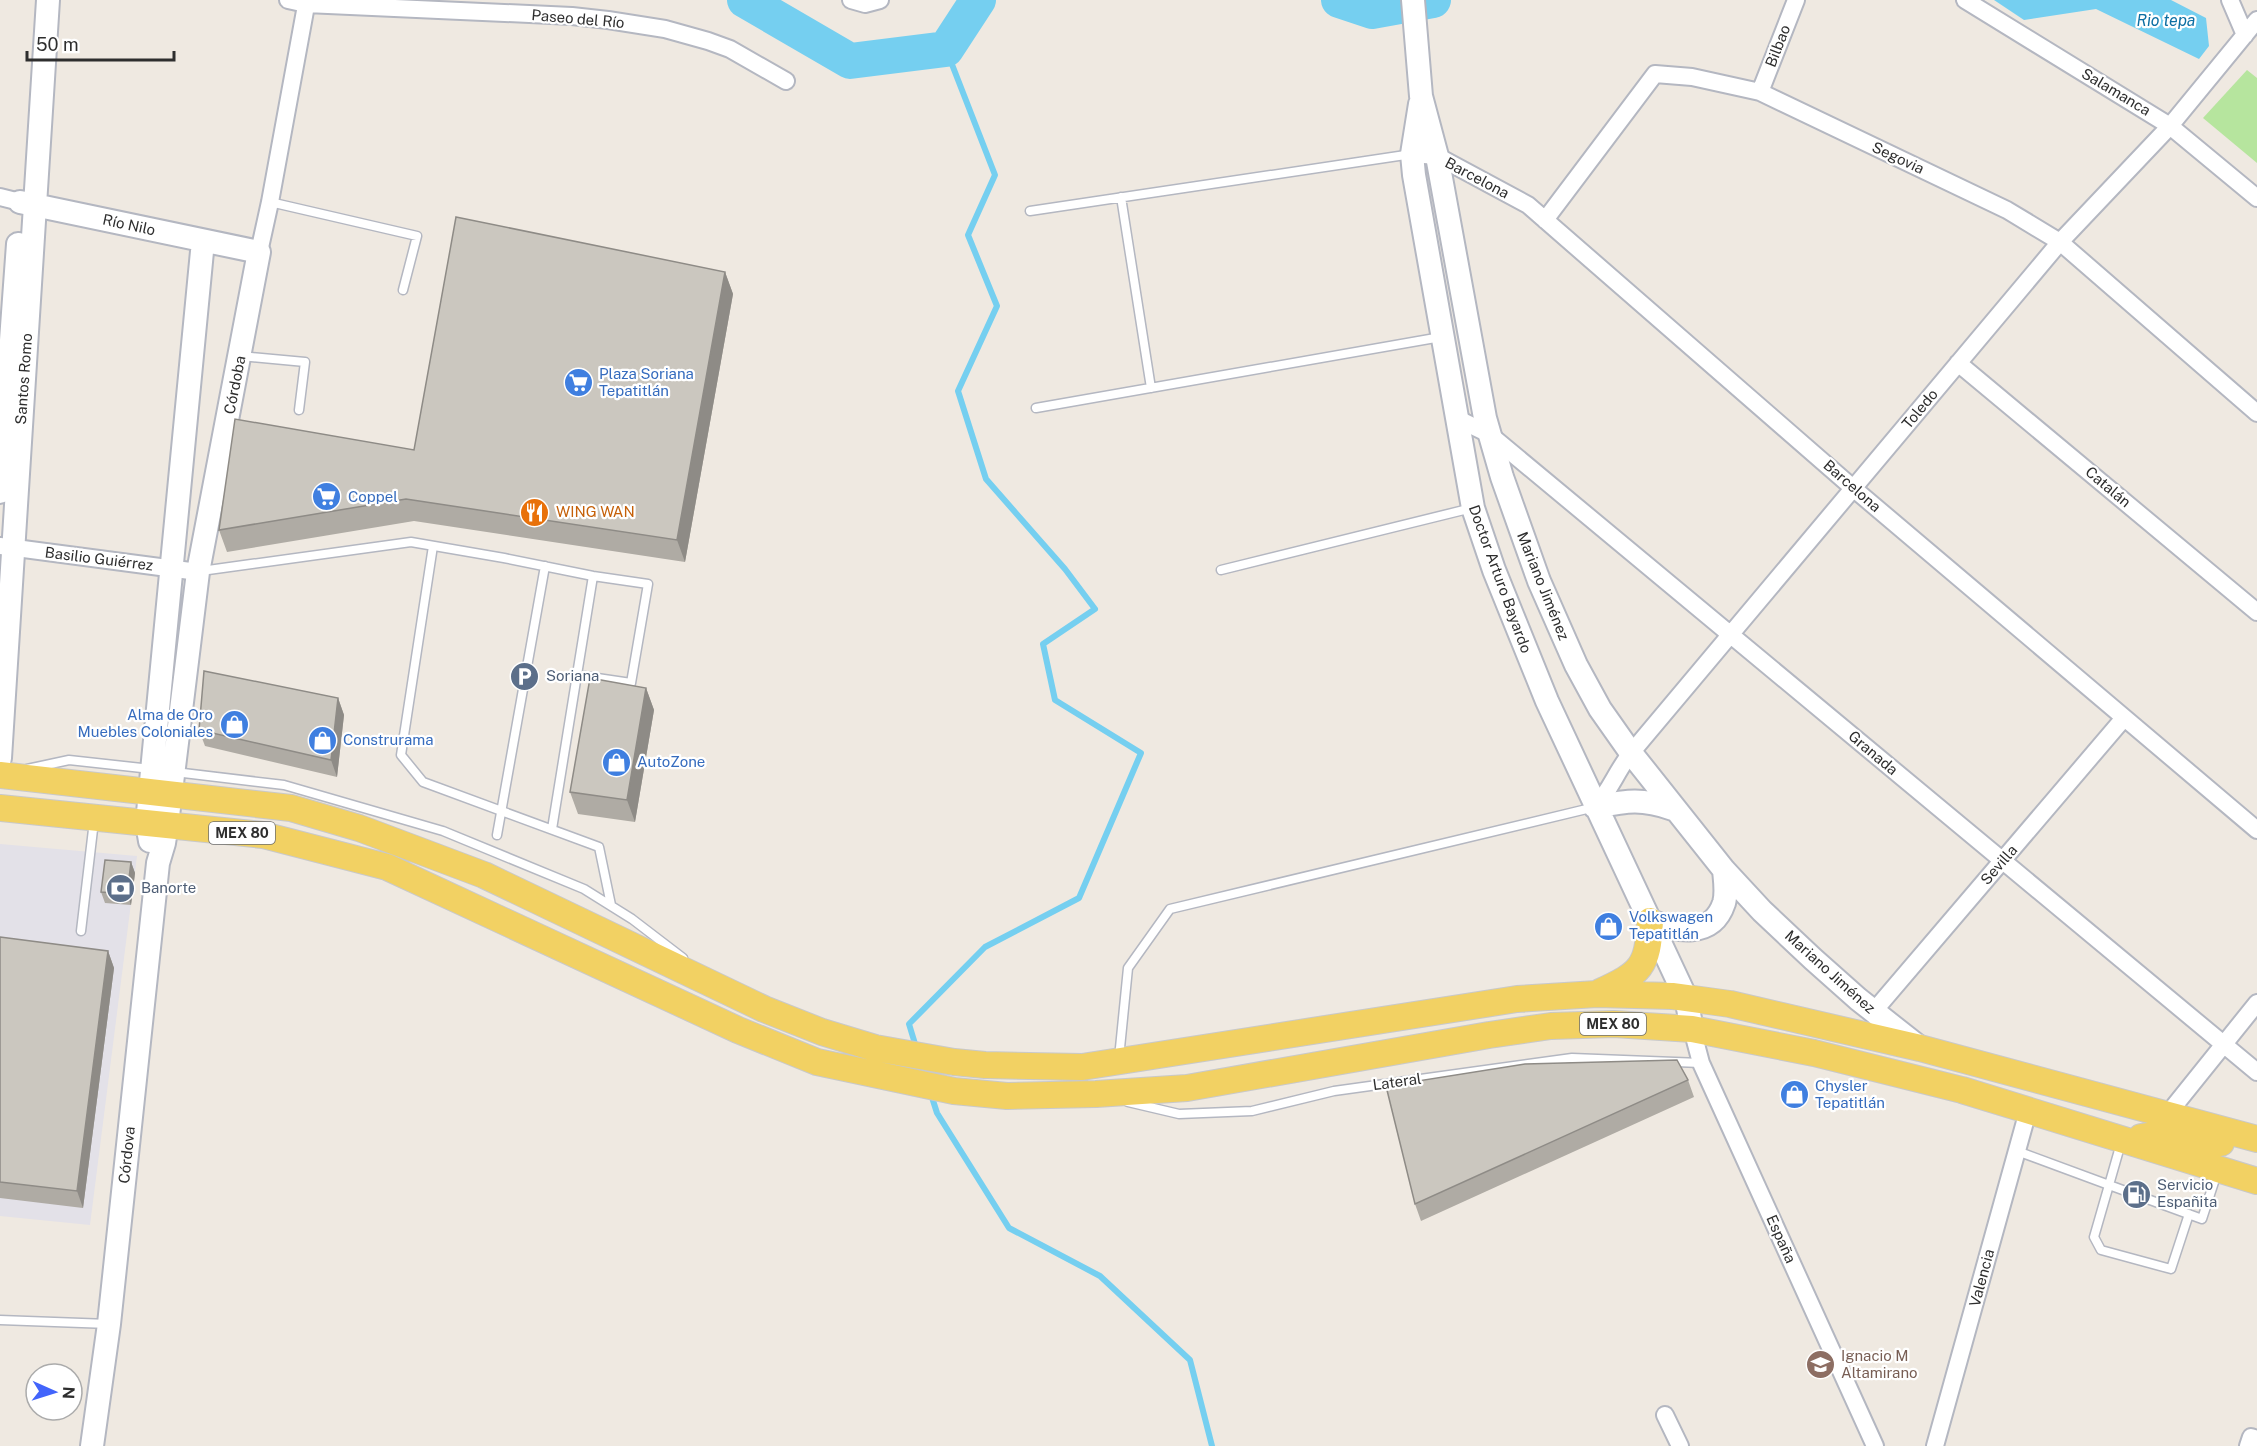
<svg xmlns="http://www.w3.org/2000/svg" width="2257" height="1446" font-family="'Public Sans',sans-serif">
  <style>
    .industrial { fill: #e3e1e8 }
    .green { fill: #b6e59e }
    .water { fill: #75cff0 }
    .lines { fill: none; stroke-linecap: round; stroke-linejoin: round }
    .stream { stroke: #75cff0; stroke-width: 6 }
    .river { stroke: #75cff0; stroke-width: 36 }
    .lane-casing { stroke: #b4b7c1; stroke-width: 11 }
    .street-casing { stroke: #b4b7c1; stroke-width: 20 }
    .secondary-casing { stroke: #b4b7c1; stroke-width: 26 }
    .primary-casing { stroke: #c9c9c9; stroke-width: 28 }
    .lane { stroke: #fff; stroke-width: 8 }
    .street { stroke: #fff; stroke-width: 16 }
    .secondary { stroke: #fff; stroke-width: 22 }
    .primary { stroke: #f2d163; stroke-width: 26 }
    .wall { fill: #afaba4 }
    .shaded-wall { fill: #8e8b86 }
    .building { fill: #cbc7bf; stroke: #8e8b86; stroke-width: 1.5 }
    .labels { text-anchor: middle; stroke-width: 4.5; stroke-linejoin: round; paint-order: stroke }
    .shield { fill: #fff; stroke: #6d6d6d; stroke-width: 1.5 }
    .shield-label { font-size: 14px; font-weight: bold; fill: #2e2e2e }
    .street-label { font-size: 15px; fill: #2e2e2e; stroke: #fff }
    .shop-label { font-size: 15px; fill: #366cbe; stroke: #fff; text-anchor: start }
    .food-label { font-size: 15px; fill: #c56008; stroke: #fff; text-anchor: start }
    .service-label { font-size: 15px; fill: #4e5e75; stroke: #fff; text-anchor: start }
    .education-label { font-size: 15px; fill: #785e54; stroke: #fff; text-anchor: start }
    .water-label { font-size: 16px; font-style: italic; fill: #0d6fa3; stroke: #fff }
  </style>
  <rect width="100%" height="100%" fill="#efe9e1"/>
  <path class="industrial" d="M 0,844 L 137,856 L 90,1225 L 0,1216 Z"/>
  <path class="green" d="M 2247,70 L 2257,78 L 2257,163 L 2203,118 Z"/>
  <path class="water" d="M 1994,0 L 2171,0 L 2206,18 L 2209,46 L 2199,59 L 2096,9 L 2024,20 Z"/>
  <g class="lines">
    <path class="stream" d="M 916,1047 L 909,1024 L 985,947 L 1079,898 L 1141,753 L 1055,700 L 1043,644 L 1095,609 L 1065,569 L 986,479 L 958,391 L 997,306 L 968,235 L 995,175 L 946,49
      M 930,1091 L 937,1113 L 1009,1228 L 1100,1276 L 1190,1360 L 1212,1446"/>
    <path class="river" d="M 745,0 L 850,61 L 946,49 L 978,0
      M 1339,0 L 1372,11 L 1433,0"/>
    <defs>
      <path id="lane" d="M 1121,197 L 1151,388
        M 270,202 L 417,236 L 403,290
        M 1030,211 L 1412,154
        M 241,356 L 305,362 L 299,410
        M 1036,408 L 1441,337
        M 433,546 L 401,755 L 423,782 L 599,847 L 611,905
        M 1221,570 L 1472,508
        M 201,571 L 411,542 L 504,558 L 593,576 L 648,584 L 631,683 L 577,675
        M 27,769 L 69,760 L 151,769
        M 175,772 L 284,785 L 443,831 L 584,889 L 632,919 L 683,958
        M 552,829 L 593,576
        M 497,835 L 545,566
        M 81,931 L 94,821
        M 1119,1058 L 1128,968 L 1170,909 L 1595,807
        M 1128,1102 L 1179,1114 L 1252,1111 L 1334,1091 L 1572,1058 L 1701,1063
        M 2121,1143 L 2109,1185 L 2202,1219 L 2217,1173
        M 2017,1151 L 2109,1185 L 2094,1237 L 2101,1250 L 2171,1269 L 2189,1214
        M 0,1320 L 109,1324"/>
      <path id="street" d="M 288,0 L 306,4 L 572,16 L 608,20 L 665,29 L 708,41 L 730,49 L 786,81
        M 851,0 L 865,4 L 880,0
        M 1965,0 L 2170,126 L 2257,198
        M 2230,0 L 2245,35
        M 1760,92 L 1796,0
        M 1412,154 L 1437,156 L 1528,205 L 1853,488 L 2257,830
        M 0,197 L 20,202
        M 1545,220 L 1655,74 L 1692,77 L 1760,92 L 2007,210 L 2060,242 L 2257,413
        M 259,252 L 270,202 L 307,0
        M 1958,363 L 2257,612
        M 1456,418 L 1489,434 L 2257,1072
        M 0,546 L 198,572
        M 1595,807 C 1610,791 1617,770 1631,753 L 2060,242 L 2170,126 L 2257,20
        M 1874,1011 L 2124,718
        M 1692,1029 L 1701,1063 L 1875,1446
        M 2167,1115 L 2257,1003
        M 1665,1415 L 1680,1446
        M 1935,1446 L 2028,1111
        M 2248,1446 L 2251,1437 L 2257,1439"/>
      <path id="secondary" d="M 1413,0 L 1421,96 L 1437,156 L 1485,418 L 1502,477 L 1539,581 L 1576,665 L 1600,709 L 1631,753 L 1724,870 L 1762,911 L 1813,959 L 1858,999 L 1920,1048
        M 1420,104 L 1412,154 L 1414,175 L 1473,508 L 1494,570 L 1547,701 L 1686,998 L 1692,1029
        M 20,202 L 259,252 L 198,572 L 167,824 L 164,843 L 158,863 L 109,1324 L 92,1446
        M 0,492 L 18,244
        M 0,758 L 48,0
        M 1595,807 C 1627,801 1641,798 1673,809
        M 150,841 L 147,823 L 203,241
        M 1650,921 C 1676,931 1712,939 1724,903 C 1727,893 1725,881 1724,870"/>
      <path id="primary" d="M 0,775 L 291,808 L 359,828 L 484,875 L 764,1009 L 822,1032 L 875,1048 L 954,1062 L 985,1065 L 1082,1067 L 1517,999 L 1597,994 L 1672,996 L 1730,1004 L 1920,1048 L 2257,1139
        M 0,808 L 263,835 L 387,867 L 738,1030 L 817,1062 L 954,1091 L 1007,1096 L 1096,1094 L 1187,1088 L 1489,1035 L 1551,1026 L 1614,1024 L 1692,1029 L 1814,1053 L 1962,1090 L 2257,1181
        M 1600,992 C 1641,973 1648,967 1650,921
        M 2141,1137 L 2154,1135 L 2221,1143"/>
    </defs>
    <use href="#lane" class="lane-casing"/>
    <use href="#street" class="street-casing"/>
    <use href="#secondary" class="secondary-casing"/>
    <use href="#primary" class="primary-casing"/>
    <use href="#lane" class="lane"/>
    <use href="#street" class="street"/>
    <use href="#secondary" class="secondary"/>
    <use href="#primary" class="primary"/>
  </g>
  <path class="wall" d="M 725,272 L 733,294 L 685,562 L 414,521 L 227,552 L 219,530 L 414,450 Z
    M 646,688 L 654,710 L 635,822 L 578,814 L 570,792 Z
    M 338,698 L 344,715 L 337,777 L 205,746 L 199,730 Z
    M 131,862 L 135,873 L 131,905 L 105,903 L 101,892 Z
    M 0,937 L 108,951 L 114,968 L 83,1208 L 0,1198 Z
    M 1688,1080 L 1694,1097 L 1421,1221 L 1415,1204 Z"/>
  <path class="shaded-wall" d="M 725,272 L 733,294 L 685,562 L 677,540 Z
    M 646,688 L 654,710 L 635,822 L 627,800 Z
    M 338,698 L 344,715 L 337,777 L 331,760 Z
    M 131,862 L 135,873 L 131,905 L 127,894 Z
    M 108,951 L 114,968 L 83,1208 L 77,1191 Z"/>
  <path class="building" d="M 456,217 L 725,272 L 677,540 L 406,499 L 219,530 L 235,419 L 414,450 Z
    M 204,671 L 338,698 L 331,760 L 199,730 Z
    M 590,678 L 646,688 L 627,800 L 570,792 Z
    M 105,860 L 131,862 L 127,894 L 101,892 Z
    M 0,937 L 108,951 L 77,1191 L 0,1182 Z
    M 1677,1060 L 1688,1080 L 1415,1204 L 1386,1086 L 1525,1064 Z"/>
  <defs>
    <symbol id="supermarket-disc" viewBox="-11 -11 22 22"><circle r="9.5" fill="#3f7fe0" stroke="#fff"/><path d="M-6-5.5h2.5l.6 2H6L4.5 2H-2.5L-4.4-4H-6ZM-1.5 3.2a1.3 1.3 0 1 0 .1 0ZM3 3.2a1.3 1.3 0 1 0 .1 0Z" fill="#fff"/></symbol>
    <symbol id="restaurant-disc" viewBox="-11 -11 22 22"><circle r="9.5" fill="#e8710a" stroke="#fff"/><path d="M-5-6h1v4h1v-4h1v4h1v-4h1v5L-1.5 .5V6h-2V.5L-5-1ZM5-6V6H3V1.5H1.5Q1.5-4 5-6Z" fill="#fff"/></symbol>
    <symbol id="parking-disc" viewBox="-11 -11 22 22"><circle r="9.5" fill="#5c6f8a" stroke="#fff"/><path d="M-3.5-5.5H1a3.5 3.5 0 0 1 0 7H-1V5.5H-3.5ZM-1-3.4V-.6H.8a1.4 1.4 0 0 0 0-2.8Z" fill="#fff"/></symbol>
    <symbol id="shop-disc" viewBox="-11 -11 22 22"><circle r="9.5" fill="#3f7fe0" stroke="#fff"/><path d="M-5-2.5h2.3a2.7 3.5 0 0 1 5.4 0H5L5.5 6h-11ZM-1.5-2.5h3a1.5 2.3 0 0 0-3 0Z" fill="#fff"/></symbol>
    <symbol id="bank-disc" viewBox="-11 -11 22 22"><circle r="9.5" fill="#5c6f8a" stroke="#fff"/><path d="M-6-4H6V4H-6ZM0-2.3a2.3 2.3 0 1 0 0 4.6a2.3 2.3 0 1 0 0-4.6Z" fill="#fff"/></symbol>
    <symbol id="fuel-disc" viewBox="-11 -11 22 22"><circle r="9.5" fill="#5c6f8a" stroke="#fff"/><path d="M-5.5-6h7V0h2V4h1.3V-2.5L3-4.5l.8-.8L6-3V5H2.5V1h-1V6h-7ZM-4.2-4.7v3.2H.2V-4.7Z" fill="#fff"/></symbol>
    <symbol id="school-disc" viewBox="-11 -11 22 22"><circle r="9.5" fill="#8d6e63" stroke="#fff"/><path d="M0-5L7-2L0 1L-7-2ZM-4 1L0 2.5L4 1V4Q0 6-4 4Z" fill="#fff"/></symbol>
  </defs>
  <g fill-rule="evenodd">
    <use href="#supermarket-disc" x="562" y="366" width="33" height="33"/>
    <use href="#supermarket-disc" x="310" y="480" width="33" height="33"/>
    <use href="#restaurant-disc" x="518" y="496" width="33" height="33"/>
    <use href="#parking-disc" x="508" y="660" width="33" height="33"/>
    <use href="#shop-disc" x="218" y="708" width="33" height="33"/>
    <use href="#shop-disc" x="306" y="724" width="33" height="33"/>
    <use href="#shop-disc" x="600" y="746" width="33" height="33"/>
    <use href="#bank-disc" x="104" y="872" width="33" height="33"/>
    <use href="#shop-disc" x="1592" y="910" width="33" height="33"/>
    <use href="#shop-disc" x="1778" y="1078" width="33" height="33"/>
    <use href="#fuel-disc" x="2120" y="1178" width="33" height="33"/>
    <use href="#school-disc" x="1804" y="1348" width="33" height="33"/>
  </g>
  <g class="labels">
    <g class="shield">
      <rect x="209" y="822" width="66" height="22" rx="4.5"/>
      <rect x="1580" y="1013" width="66" height="22" rx="4.5"/>
    </g>
    <g class="shield-label">
      <text x="242" y="838">MEX 80</text>
      <text x="1613" y="1029">MEX 80</text>
    </g>
    <g class="street-label">
      <text transform="translate(578 19) rotate(5)" y="5">Paseo del Río</text>
      <text transform="translate(1778 46) rotate(-69)" y="5">Bilbao</text>
      <text transform="translate(2116 92) rotate(31)" y="5">Salamanca</text>
      <text transform="translate(1898 158) rotate(25)" y="5">Segovia</text>
      <text transform="translate(1477 178) rotate(28)" y="5">Barcelona</text>
      <text transform="translate(129 225) rotate(12)" y="5">Río Nilo</text>
      <text transform="translate(24 379) rotate(-86)" y="5">Santos Romo</text>
      <text transform="translate(235 385) rotate(-79)" y="5">Córdoba</text>
      <text transform="translate(1920 409) rotate(-50)" y="5">Toledo</text>
      <text transform="translate(1852 486) rotate(41)" y="5">Barcelona</text>
      <text transform="translate(2108 487) rotate(40)" y="5">Catalán</text>
      <text transform="translate(99 559) rotate(7)" y="5">Basilio Guiérrez</text>
      <text transform="translate(1500 579) rotate(70)" y="5">Doctor Arturo Bayardo</text>
      <text transform="translate(1543 586) rotate(68)" y="5">Mariano Jiménez</text>
      <text transform="translate(1873 753) rotate(40)" y="5">Granada</text>
      <text transform="translate(1999 865) rotate(-49)" y="5">Sevilla</text>
      <text transform="translate(1830 972) rotate(42)" y="5">Mariano Jiménez</text>
      <text transform="translate(1397 1082) rotate(-8)" y="5">Lateral</text>
      <text transform="translate(127 1155) rotate(-84)" y="5">Córdova</text>
      <text transform="translate(1781 1239) rotate(66)" y="5">España</text>
      <text transform="translate(1982 1278) rotate(-75)" y="5">Valencia</text>
    </g>
    <g class="shop-label">
      <text x="599" y="379">Plaza Soriana<tspan x="599" dy="17">Tepatitlán</tspan></text>
      <text x="348" y="502">Coppel</text>
      <text x="213" y="720" text-anchor="end">Alma de Oro<tspan x="213" dy="17">Muebles Coloniales</tspan></text>
      <text x="343" y="745">Construrama</text>
      <text x="637" y="767">AutoZone</text>
      <text x="1629" y="922">Volkswagen<tspan x="1629" dy="17">Tepatitlán</tspan></text>
      <text x="1815" y="1091">Chysler<tspan x="1815" dy="17">Tepatitlán</tspan></text>
    </g>
    <g class="food-label">
      <text x="556" y="517">WING WAN</text>
    </g>
    <g class="service-label">
      <text x="546" y="681">Soriana</text>
      <text x="141" y="893">Banorte</text>
      <text x="2157" y="1190">Servicio<tspan x="2157" dy="17">Españita</tspan></text>
    </g>
    <g class="education-label">
      <text x="1841" y="1361">Ignacio M<tspan x="1841" dy="17">Altamirano</tspan></text>
    </g>
    <g class="water-label">
      <text x="2166" y="26">Rio tepa</text>
    </g>
  </g>
  <g transform="translate(54 1392) rotate(93)"><circle r="28" fill="#ffffff" stroke="#ababab" stroke-width="1.5"/>
  <path d="M0-4.5L10 22L0 15L-10 22Z" fill="#4264fb"/>
  <text y="-9" font-size="16" font-weight="bold" text-anchor="middle" fill="#2e2e2e">N</text>
  </g>
  <path d="M27 51v9h147v-9" fill="none" stroke="#2e2e2e" stroke-width="3"/>
  <text x="36" y="51" font-size="18" fill="#2e2e2e" stroke="#ffffff" stroke-width="4.5" paint-order="stroke">50 m</text>
</svg>
